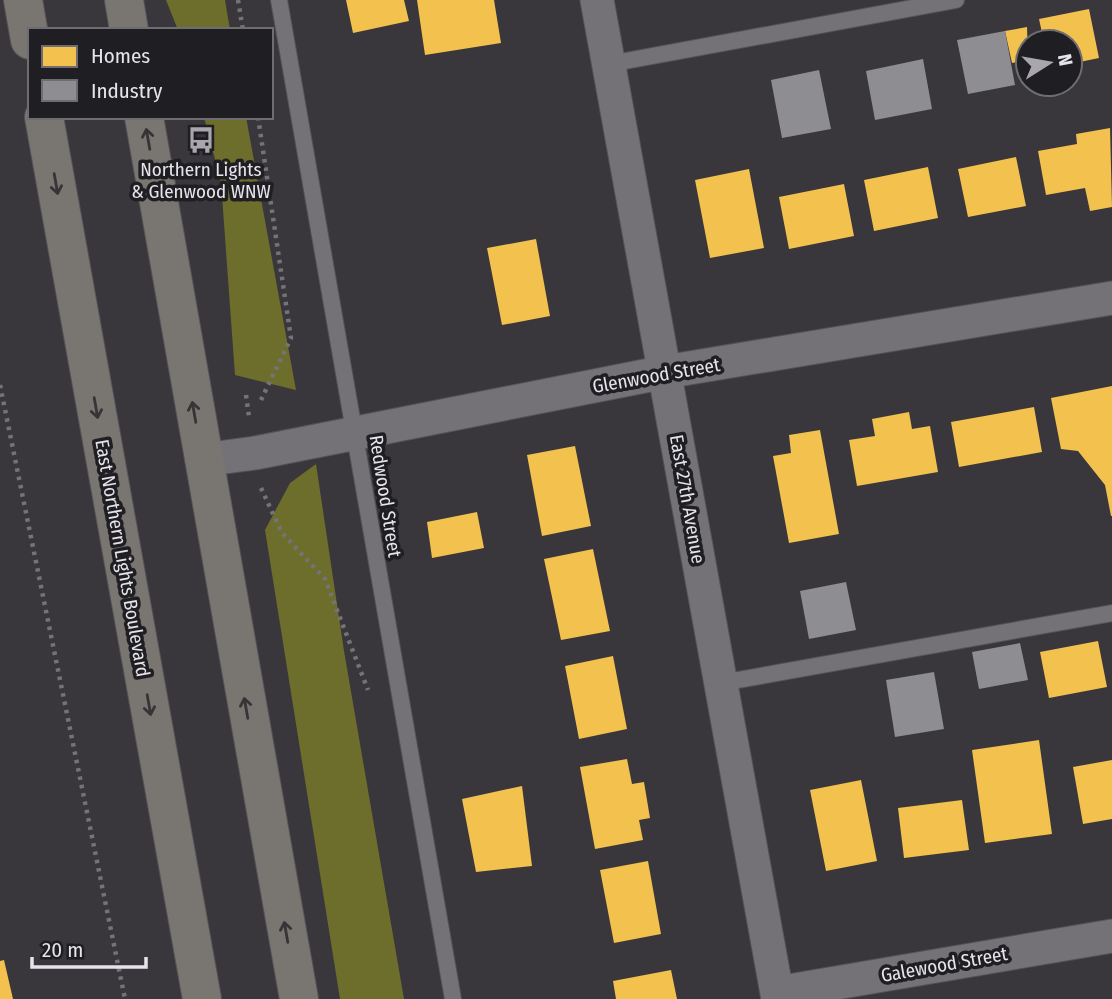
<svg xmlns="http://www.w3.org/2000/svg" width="1112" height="999" font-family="'Fira Sans Condensed',sans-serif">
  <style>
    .forest { fill: #6d6e2c }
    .homes { fill: #f2c14e }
    .industry { fill: #8d8d92 }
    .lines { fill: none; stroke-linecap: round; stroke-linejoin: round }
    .lane-casing { stroke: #545357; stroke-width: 18 }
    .street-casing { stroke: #545357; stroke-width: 35 }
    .primary-casing { stroke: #545357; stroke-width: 40 }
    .path { stroke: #747377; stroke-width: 4.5; stroke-dasharray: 3.5 5; stroke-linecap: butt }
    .lane { stroke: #747277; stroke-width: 16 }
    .street { stroke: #747277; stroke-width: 33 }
    .primary { stroke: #797571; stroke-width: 38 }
    .oneway { stroke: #363436 }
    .labels { text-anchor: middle; stroke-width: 7; stroke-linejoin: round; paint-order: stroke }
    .poi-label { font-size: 19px; fill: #e6e4ea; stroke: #1f1e22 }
    .street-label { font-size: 19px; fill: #e6e4ea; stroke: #1f1e22 }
  </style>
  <rect width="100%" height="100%" fill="#39373c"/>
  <path class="forest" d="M 166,0 L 225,0 L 230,30 L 178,30 Z
    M 204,117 L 246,117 L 296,390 L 235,375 L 221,182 Z
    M 316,464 L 344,651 L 404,999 L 340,999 L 265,530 L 290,483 Z"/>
  <path class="homes" d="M 346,0 L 404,0 L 409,21 L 353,33 Z
    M 417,0 L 494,0 L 501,43 L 425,55 Z
    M 1089,9 L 1099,58 L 1070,64 L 1070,42 L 1044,42 L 1039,19 Z
    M 1027,27 L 1028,60 L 1012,63 L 1005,31 Z
    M 1110,128 L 1112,207 L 1090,211 L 1085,188 L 1046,195 L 1038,151 L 1077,144 L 1076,134 Z
    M 1016,157 L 1026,206 L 968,217 L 958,169 Z
    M 928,167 L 938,218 L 874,231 L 864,180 Z
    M 749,169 L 764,248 L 710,258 L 695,180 Z
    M 844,184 L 854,236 L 789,249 L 779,197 Z
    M 536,239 L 550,316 L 502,325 L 487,248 Z
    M 1112,386 L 1112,516 L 1111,516 L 1105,485 L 1078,451 L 1061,449 L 1051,398 Z
    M 1034,407 L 1042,452 L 959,467 L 951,422 Z
    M 909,412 L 912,429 L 930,426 L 938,472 L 857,486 L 849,440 L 875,436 L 872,419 Z
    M 820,430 L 839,534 L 789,543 L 773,456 L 791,453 L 789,435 Z
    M 575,446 L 591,526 L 542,536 L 527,455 Z
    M 477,512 L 484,548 L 432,558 L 427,522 Z
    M 593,549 L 610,631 L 561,640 L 544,559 Z
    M 1098,641 L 1107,687 L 1049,698 L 1040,652 Z
    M 613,656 L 627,729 L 579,739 L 565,666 Z
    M 1039,740 L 1052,834 L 985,843 L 972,750 Z
    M 627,759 L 632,784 L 644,782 L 650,818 L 639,820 L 643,840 L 595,849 L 580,767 Z
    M 1112,760 L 1112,819 L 1083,824 L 1073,767 Z
    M 861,780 L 877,861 L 826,871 L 810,790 Z
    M 522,786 L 532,866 L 476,872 L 462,799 Z
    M 962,800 L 969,850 L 904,858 L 898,808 Z
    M 648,861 L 661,934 L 614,943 L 600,870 Z
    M 4,960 L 13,999 L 0,999 L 0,961 Z
    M 671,970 L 677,999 L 616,999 L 613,981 Z"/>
  <path class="industry" d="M 1005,31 L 1015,85 L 968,94 L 957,40 Z
    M 923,59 L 932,109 L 875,120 L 866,71 Z
    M 819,70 L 831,129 L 782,138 L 771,80 Z
    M 846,582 L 856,630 L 809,639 L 800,591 Z
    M 1020,643 L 1028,680 L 979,689 L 972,652 Z
    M 934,672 L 944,729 L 895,737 L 886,680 Z"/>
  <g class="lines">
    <defs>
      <path id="lane" d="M 279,0 L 453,999
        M 609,64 L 956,0
        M 721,683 L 1112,613"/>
      <path id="street" d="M 597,0 L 778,999
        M 202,460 L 255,453 L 665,372 L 1112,298
        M 777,993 L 1112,936"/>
      <path id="primary" d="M 23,0 L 30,40
        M 124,0 L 129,30
        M 44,117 L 202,999
        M 144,117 L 299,999"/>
    </defs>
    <use href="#lane" class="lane-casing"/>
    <use href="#street" class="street-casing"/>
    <use href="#primary" class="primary-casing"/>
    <path class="path" d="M 238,0 L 243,30
      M 258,117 L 291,338 L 261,400
      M 0,385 L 125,999
      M 246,395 L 249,417
      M 261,488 L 282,533 L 325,579 L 368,690"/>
    <use href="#lane" class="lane"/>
    <use href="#street" class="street"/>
    <use href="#primary" class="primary"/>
  </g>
  <defs><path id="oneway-shaft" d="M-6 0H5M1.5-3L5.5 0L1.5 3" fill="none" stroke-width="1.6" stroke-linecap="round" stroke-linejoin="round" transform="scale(1.75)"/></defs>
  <g class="oneway">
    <use href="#oneway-shaft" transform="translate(148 139) rotate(-100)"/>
    <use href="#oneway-shaft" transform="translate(56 184) rotate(80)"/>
    <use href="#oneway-shaft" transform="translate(96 408) rotate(80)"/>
    <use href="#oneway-shaft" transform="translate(194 412) rotate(-100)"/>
    <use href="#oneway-shaft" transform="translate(149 705) rotate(80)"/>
    <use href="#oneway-shaft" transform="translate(246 708) rotate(-100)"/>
    <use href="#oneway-shaft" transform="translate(286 932) rotate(-100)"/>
  </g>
  <defs>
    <symbol id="bus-bare" viewBox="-9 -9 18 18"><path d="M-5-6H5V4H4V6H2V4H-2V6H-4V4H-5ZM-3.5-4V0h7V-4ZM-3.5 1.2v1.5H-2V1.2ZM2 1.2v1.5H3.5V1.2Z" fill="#a9a7ad" stroke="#1f1e22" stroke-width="2.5" paint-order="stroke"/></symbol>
  </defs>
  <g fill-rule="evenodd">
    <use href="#bus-bare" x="182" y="121" width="38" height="38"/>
  </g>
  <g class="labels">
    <g class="poi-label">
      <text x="201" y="176">Northern Lights<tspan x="201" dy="22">&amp; Glenwood WNW</tspan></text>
    </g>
    <g class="street-label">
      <text transform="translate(656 375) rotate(-10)" y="7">Glenwood Street</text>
      <text transform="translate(386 496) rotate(81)" y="7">Redwood Street</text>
      <text transform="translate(688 499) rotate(80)" y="7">East 27th Avenue</text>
      <text transform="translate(123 558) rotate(80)" y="7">East Northern Lights Boulevard</text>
      <text transform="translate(944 964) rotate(-10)" y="7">Galewood Street</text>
    </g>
  </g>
  <rect x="28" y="28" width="245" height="91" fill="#1f1e22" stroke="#6f6d72" stroke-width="2"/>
  <rect x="42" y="46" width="35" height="21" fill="#f2c14e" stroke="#6f6d72" stroke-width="2"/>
  <text x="91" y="63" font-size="21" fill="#e6e4ea">Homes</text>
  <rect x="42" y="80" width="35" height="21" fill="#8d8d92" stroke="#6f6d72" stroke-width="2"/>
  <text x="91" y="98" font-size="21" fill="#e6e4ea">Industry</text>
  <g transform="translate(1049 63) rotate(79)"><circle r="33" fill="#1f1e22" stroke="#6f6d72" stroke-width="2"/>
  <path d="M0-5L12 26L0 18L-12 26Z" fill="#a9a7ad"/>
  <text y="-10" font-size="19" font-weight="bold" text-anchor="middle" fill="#e6e4ea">N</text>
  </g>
  <path d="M32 957v10h114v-10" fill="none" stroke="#e6e4ea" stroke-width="3.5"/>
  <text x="42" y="957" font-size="21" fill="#e6e4ea" stroke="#1f1e22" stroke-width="5" paint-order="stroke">20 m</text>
</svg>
